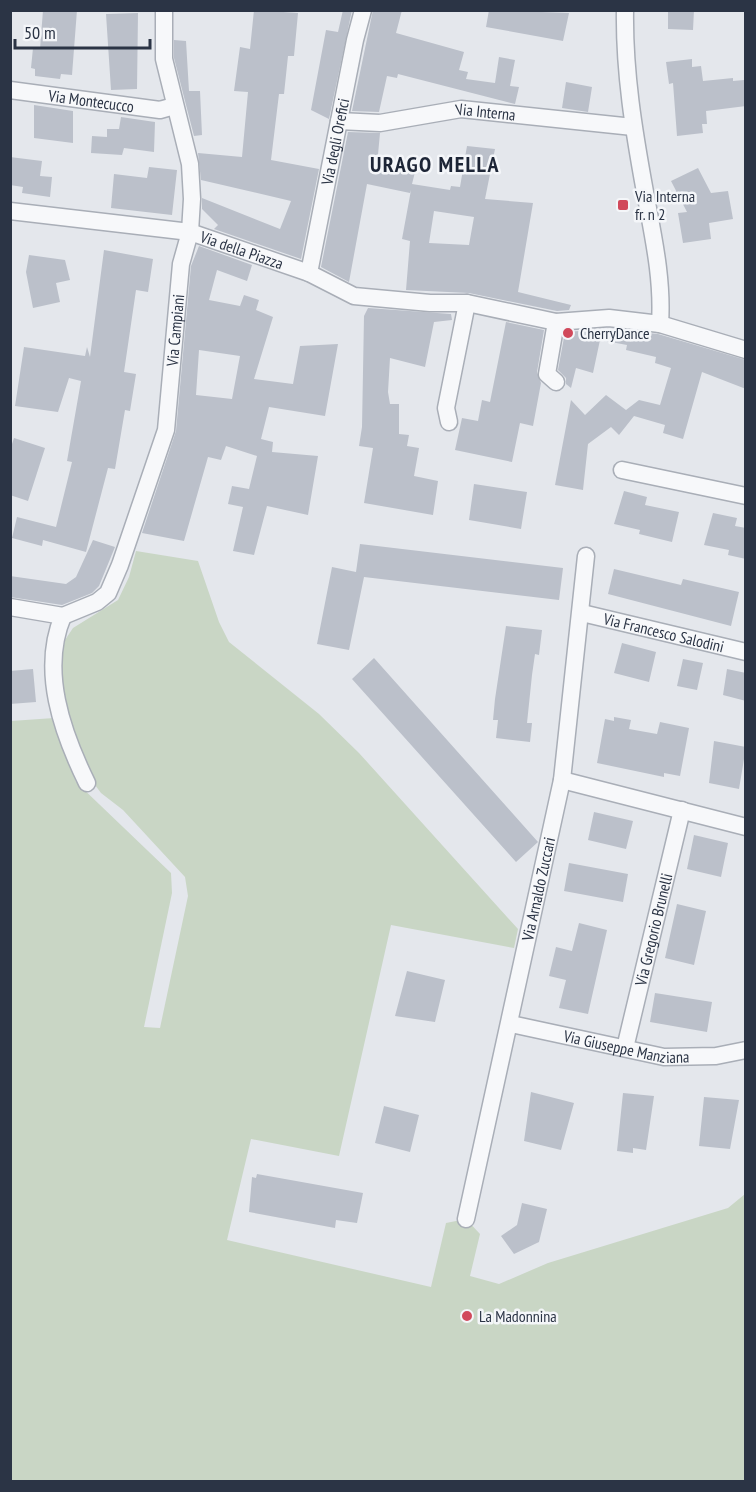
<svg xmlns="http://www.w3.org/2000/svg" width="756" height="1492" font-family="'PT Sans Narrow',sans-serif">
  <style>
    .green { fill: #c9d6c5 }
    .building { fill: #bbc0ca; fill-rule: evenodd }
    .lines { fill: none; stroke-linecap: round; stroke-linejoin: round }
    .minor-casing { stroke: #a9aeb7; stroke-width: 19 }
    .minor { stroke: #f7f8fa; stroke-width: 16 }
    .poi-dot { fill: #d1495b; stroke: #f4f6f9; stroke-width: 2 }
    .labels { text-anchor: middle; stroke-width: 5; stroke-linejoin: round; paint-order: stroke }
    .street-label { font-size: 16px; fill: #2b3445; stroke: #f4f6f9 }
    .poi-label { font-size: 16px; fill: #2b3445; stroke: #f4f6f9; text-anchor: start }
    .district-label { font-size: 22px; font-weight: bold; letter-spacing: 1.5px; fill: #1d2536; stroke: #f4f6f9 }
  </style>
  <rect width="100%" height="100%" fill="#e4e7ec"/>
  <path class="green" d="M 136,551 L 198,561 L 219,622 L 229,642 L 319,714 L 359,753 L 518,929 L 514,948 L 391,925 L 339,1156 L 251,1139 L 227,1240 L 431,1287 L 446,1223 L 466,1219 L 480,1234 L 470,1276 L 499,1284 L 548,1263 L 728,1208 L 745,1194 L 745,1481 L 11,1482 L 11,721 L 54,718 L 76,782 L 171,873 L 172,893 L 144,1027 L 160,1028 L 188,896 L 185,877 L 123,810 L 101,793 L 89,777 L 72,733 L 58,670 L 63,643 L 73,628 L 118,600 L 129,577 Z"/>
  <path class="building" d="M 43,10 L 77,10 L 72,75 L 61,74 L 60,79 L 35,76 L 35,69 L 31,68 L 33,48 L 40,49 Z
    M 254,10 L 298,13 L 294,56 L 288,56 L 284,94 L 279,94 L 271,160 L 319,169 L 301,259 L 214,229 L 218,225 L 202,209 L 202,198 L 280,229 L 291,201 L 201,180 L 198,153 L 242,157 L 248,92 L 234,91 L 240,47 L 250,49 Z
    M 343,10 L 352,10 L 329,119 L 311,110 L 326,30 L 338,32 Z
    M 373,10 L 402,10 L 396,33 L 464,52 L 459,70 L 468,72 L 466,79 L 495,83 L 499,57 L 515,60 L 510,86 L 519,87 L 515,104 L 398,74 L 397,78 L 387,76 L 379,112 L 352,111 Z
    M 489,10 L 569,13 L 563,41 L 486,27 Z
    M 668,10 L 694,10 L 693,30 L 668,29 Z
    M 138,13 L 137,89 L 111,90 L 106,14 Z
    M 174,40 L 186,41 L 189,91 L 200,91 L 202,135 L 194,136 L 174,58 Z
    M 692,59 L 692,67 L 701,66 L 703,81 L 733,78 L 733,81 L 744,80 L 746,106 L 706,111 L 707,124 L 702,124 L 703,133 L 677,136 L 673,83 L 669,84 L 666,62 Z
    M 566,82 L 592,87 L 588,112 L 562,108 Z
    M 34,105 L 73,111 L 73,143 L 34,138 Z
    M 121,117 L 155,122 L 154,152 L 124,148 L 122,155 L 91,153 L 92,136 L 107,137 L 107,129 L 119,129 Z
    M 348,132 L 380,133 L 377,165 L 415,172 L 412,184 L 450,190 L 451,186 L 460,187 L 467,146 L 495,149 L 485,199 L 533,203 L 518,292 L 571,305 L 569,310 L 557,311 L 469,293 L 406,290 L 410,241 L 402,239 L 411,190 L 410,193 L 367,184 L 349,282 L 321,267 ZM 434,211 L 474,217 L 469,245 L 429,243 Z
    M 10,157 L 42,161 L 40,176 L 52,177 L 50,197 L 22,193 L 23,187 L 10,185 Z
    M 149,167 L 177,170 L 172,215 L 111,208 L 114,174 L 147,178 Z
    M 698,168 L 711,193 L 728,191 L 733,219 L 709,223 L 711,239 L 683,243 L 678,213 L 687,212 L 671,181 Z
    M 199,246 L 252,265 L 247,281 L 217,270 L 209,300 L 240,306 L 244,295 L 259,300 L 256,310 L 273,317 L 254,379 L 293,384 L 300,346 L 338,344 L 325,416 L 269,407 L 261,439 L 273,442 L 272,452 L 318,456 L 308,515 L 267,506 L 254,555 L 233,551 L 243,507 L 228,504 L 232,486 L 249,489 L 257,456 L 226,446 L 221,460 L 208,457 L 184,541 L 142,533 L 176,431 L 191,266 ZM 199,350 L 240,356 L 232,399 L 196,395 Z
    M 104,250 L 153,259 L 148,292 L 136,290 L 124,372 L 136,374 L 130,411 L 125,410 L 115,469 L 108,468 L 86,552 L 43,540 L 42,546 L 12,538 L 17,517 L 56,527 L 72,462 L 67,461 L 81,381 L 69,378 L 58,412 L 15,406 L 24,347 L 85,356 L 87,347 L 90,357 Z
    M 29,255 L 65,260 L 70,280 L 56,283 L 60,302 L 33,308 L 26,272 Z
    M 368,308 L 451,314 L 452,320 L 434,322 L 425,367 L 390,358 L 388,392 L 390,404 L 399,404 L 399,434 L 409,435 L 407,446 L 419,448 L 414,476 L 438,481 L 433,515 L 364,503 L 373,448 L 359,446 L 362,427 L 364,316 Z
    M 506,322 L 544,330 L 537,372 L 541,383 L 533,426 L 520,423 L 512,462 L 455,450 L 462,418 L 478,421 L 482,400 L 490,402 Z
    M 609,329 L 658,334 L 746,360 L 746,389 L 702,372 L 683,439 L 663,433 L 665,425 L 634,416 L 619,435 L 611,427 L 588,444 L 583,490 L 555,485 L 571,400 L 585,415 L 606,395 L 626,410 L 639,400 L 660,405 L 671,368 L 655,363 L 656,357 L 626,350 L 627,345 L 600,340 L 593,373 L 576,368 L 571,388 L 566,384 L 566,378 L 558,370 L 565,332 Z
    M 14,438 L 45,448 L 28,501 L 10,495 L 10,450 Z
    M 474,484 L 527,492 L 521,529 L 469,520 Z
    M 624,491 L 647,497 L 645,505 L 679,512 L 672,542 L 639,534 L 640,530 L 614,524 Z
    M 713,513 L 737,518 L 735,526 L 746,528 L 746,559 L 728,555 L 729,550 L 704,545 Z
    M 93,540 L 115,547 L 99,586 L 92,593 L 62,605 L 10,597 L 10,576 L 66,584 L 76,577 Z
    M 360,544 L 563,568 L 559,600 L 364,577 L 349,650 L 317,644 L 332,567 L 356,572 Z
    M 614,569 L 681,585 L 683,579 L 739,592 L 731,626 L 608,594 Z
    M 506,626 L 542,630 L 539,655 L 535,654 L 532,675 L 527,723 L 532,723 L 530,742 L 496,738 L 498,720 L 493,720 L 495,699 Z
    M 622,643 L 656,652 L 649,682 L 614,673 Z
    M 374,658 L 538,842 L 516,862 L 352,679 Z
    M 683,659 L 703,663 L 697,690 L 677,686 Z
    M 33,669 L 36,702 L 10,704 L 10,671 Z
    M 727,669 L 746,673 L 746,701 L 723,695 Z
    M 614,717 L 631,720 L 629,729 L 657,734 L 660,722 L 689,728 L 680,776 L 664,773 L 664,777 L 597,763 L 605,719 L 614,721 Z
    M 714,741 L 746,747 L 739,789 L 709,783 Z
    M 594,812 L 633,821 L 626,849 L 588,840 Z
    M 694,835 L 728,843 L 721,877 L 687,869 Z
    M 569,863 L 628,874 L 623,902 L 564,891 Z
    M 677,904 L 706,911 L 694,965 L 665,958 Z
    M 579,923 L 607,930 L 588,1014 L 559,1008 L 566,980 L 549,976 L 556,947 L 572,951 Z
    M 407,971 L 445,980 L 435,1022 L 395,1016 Z
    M 655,993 L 712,1002 L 707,1032 L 650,1022 Z
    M 531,1092 L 574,1103 L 561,1150 L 524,1141 Z
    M 623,1093 L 654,1096 L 646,1150 L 633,1148 L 633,1153 L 617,1151 Z
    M 704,1097 L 739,1100 L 730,1149 L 699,1146 Z
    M 384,1106 L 419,1115 L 410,1152 L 375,1143 Z
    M 257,1174 L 363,1193 L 357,1223 L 336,1220 L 335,1228 L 249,1212 L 252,1177 L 256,1178 Z
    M 522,1203 L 547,1209 L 539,1242 L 514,1254 L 501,1236 L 517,1225 Z"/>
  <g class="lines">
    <defs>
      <g id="minor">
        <path d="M 625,10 C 624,72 634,132 645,192 C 653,236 663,279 660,324"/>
        <path id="s1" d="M 10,90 L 160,110 L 174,106"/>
        <path id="s2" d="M 339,121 L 380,123 L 461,109 L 633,127"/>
        <path id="s3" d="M 10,211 L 190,232 L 309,273 L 354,296 L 430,303 L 467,303 L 556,322 L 609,318 L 660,324 L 746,350"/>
        <path id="s4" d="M 309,273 L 355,40 L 363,10"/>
        <path d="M 556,322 L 547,374 L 556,382"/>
        <path d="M 449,422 L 446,408 L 467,303"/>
        <path d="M 622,470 L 746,496"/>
        <path id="s5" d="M 10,607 L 63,616 L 97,602 L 108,593 L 120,565 L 166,430 L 181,264 L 190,232 L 192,199 L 190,164 L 164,59 L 164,10"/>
        <path id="s6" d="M 582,613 L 746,652"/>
        <path d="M 63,616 C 40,670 62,732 87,783"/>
        <path d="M 562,780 L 746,827"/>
        <path id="s7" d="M 511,1024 L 664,1057 L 716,1056 L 746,1050"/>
        <path id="s8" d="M 625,1048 L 682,810"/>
        <path id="s9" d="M 466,1219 L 562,780 L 586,556"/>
      </g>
    </defs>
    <use href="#minor" class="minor-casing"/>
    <use href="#minor" class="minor"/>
  </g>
  <g class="poi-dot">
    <rect x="617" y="199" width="12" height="12" rx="3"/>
    <circle cx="568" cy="333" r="6"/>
    <circle cx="467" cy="1316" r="6"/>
  </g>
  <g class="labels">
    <g class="street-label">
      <text dy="6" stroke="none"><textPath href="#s1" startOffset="82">Via Montecucco</textPath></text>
      <text dy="6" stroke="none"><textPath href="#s2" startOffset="148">Via Interna</textPath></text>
      <text dy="6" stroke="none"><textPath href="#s4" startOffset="134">Via degli Orefici</textPath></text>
      <text dy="6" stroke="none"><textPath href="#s3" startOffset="236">Via della Piazza</textPath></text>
      <text dy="6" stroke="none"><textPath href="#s5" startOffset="378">Via Campiani</textPath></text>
      <text dy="6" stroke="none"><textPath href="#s6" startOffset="84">Via Francesco Salodini</textPath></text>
      <text dy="6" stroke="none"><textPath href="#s9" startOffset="338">Via Arnaldo Zuccari</textPath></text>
      <text dy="6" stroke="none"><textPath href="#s8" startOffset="122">Via Gregorio Brunelli</textPath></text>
      <text dy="6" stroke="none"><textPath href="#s7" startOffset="118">Via Giuseppe Manziana</textPath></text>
    </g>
    <g class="poi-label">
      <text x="635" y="202">Via Interna<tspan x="635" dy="18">fr. n 2</tspan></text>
      <text x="580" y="339">CherryDance</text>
      <text x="479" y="1322">La Madonnina</text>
    </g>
    <g class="district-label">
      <text x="435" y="172">URAGO MELLA</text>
    </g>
  </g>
  <rect width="756" height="1492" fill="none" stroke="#2b3445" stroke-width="24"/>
  <path d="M15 39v9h135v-9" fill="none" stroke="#2b3445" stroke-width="3"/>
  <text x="24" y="39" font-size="18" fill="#2b3445" stroke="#f4f6f9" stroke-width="4.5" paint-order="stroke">50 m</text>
</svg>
